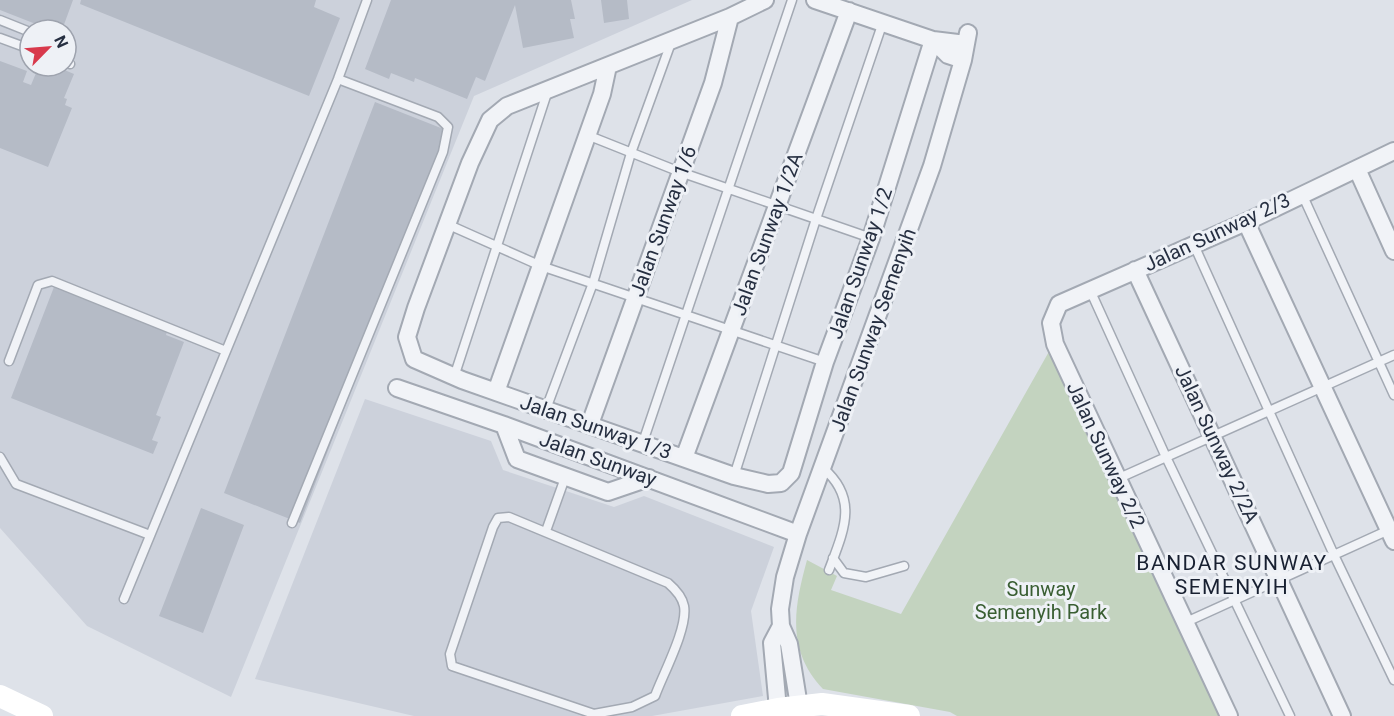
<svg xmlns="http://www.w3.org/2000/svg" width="1394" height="716" font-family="Roboto,sans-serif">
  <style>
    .built { fill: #ccd1db; fill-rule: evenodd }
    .green { fill: #c3d3bf }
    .building { fill: #b5bbc6 }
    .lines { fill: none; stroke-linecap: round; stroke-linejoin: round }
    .lane-casing { stroke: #a3a9b3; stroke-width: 11 }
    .street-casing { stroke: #a3a9b3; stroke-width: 20 }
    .lane { stroke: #f1f3f7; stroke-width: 8 }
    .street { stroke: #f1f3f7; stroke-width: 16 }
    .secondary { stroke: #fff; stroke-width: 22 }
    .labels { text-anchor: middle; stroke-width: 6; stroke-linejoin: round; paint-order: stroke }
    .street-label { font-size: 20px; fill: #262f41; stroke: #eef1f6 }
    .park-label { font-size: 20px; fill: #395e32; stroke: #eef1f6 }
    .neighbourhood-label { font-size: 21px; letter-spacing: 1.5px; fill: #182031; stroke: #eef1f6 }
  </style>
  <rect width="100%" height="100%" fill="#dee2e9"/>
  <path class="built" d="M 0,0 L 692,0 L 474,96 L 231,697 L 87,626 L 0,528 ZM 30,30 L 66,30 L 66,66 L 30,66 Z
    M 365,399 L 491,441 L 503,470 L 614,507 L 644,496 L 774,547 L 751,611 L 763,696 L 652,716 L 414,716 L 255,679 Z"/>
  <path class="green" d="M 1051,348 L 1223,716 L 957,716 L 950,712 L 823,689 C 786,650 794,608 807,560 L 837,576 L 831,590 L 901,614 Z"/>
  <path class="building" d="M 0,0 L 73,0 L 62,30 L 51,30 L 0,10 Z
    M 81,0 L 316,0 L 314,7 L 340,18 L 309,96 L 80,4 Z
    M 391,0 L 571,0 L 575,19 L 570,19 L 574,38 L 523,48 L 515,5 L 485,81 L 476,77 L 467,99 L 415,78 L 414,82 L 391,73 L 389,79 L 365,69 Z
    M 601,0 L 627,0 L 629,19 L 604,23 Z
    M 0,61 L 27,71 L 23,82 L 31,85 L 39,66 L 55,66 L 74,74 L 64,98 L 67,99 L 65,105 L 72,108 L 48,167 L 0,148 Z
    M 375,102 L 451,132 L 300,523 L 224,493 Z
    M 54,287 L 167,332 L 166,335 L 184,342 L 156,415 L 161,417 L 152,440 L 158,442 L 153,454 L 11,398 Z
    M 201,508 L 244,525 L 203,633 L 159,616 Z"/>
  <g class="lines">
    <defs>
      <path id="lane" d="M 0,20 L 30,32
        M 0,38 L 30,49
        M 66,63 L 70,64
        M 587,135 L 680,172 L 871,238
        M 1302,194 L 1394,395
        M 449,225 L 541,266 L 825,362
        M 1194,245 L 1334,555 L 1394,680
        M 1090,290 L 1166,457 L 1290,716
        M 9,361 L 38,285 L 52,281 L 226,351
        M 454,377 L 548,90
        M 546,409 L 593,283 L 631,153 L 672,40
        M 643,442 L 792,0
        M 0,457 L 16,484 L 150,535
        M 823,468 C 859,499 844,530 829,570
        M 734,476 L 816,219 L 883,22
        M 1117,479 L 1394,355
        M 509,517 L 668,583 C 675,589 682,596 684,606 C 688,628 663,674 655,696 L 632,707 L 594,714 L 452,666 L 450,654 L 493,527 L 498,518 Z
        M 292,523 L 443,152 L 448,127 L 438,117 L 338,79
        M 546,531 L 566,475
        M 833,558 L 844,573 L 866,577 L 904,566
        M 124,599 L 338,79 L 367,0
        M 1184,623 L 1391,529"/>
      <path id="street" d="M 765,0 L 730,17 L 507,106 L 490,120 L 470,163 L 416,308 L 407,337 L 414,359 L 462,380 L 734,476 L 768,484 L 781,483 L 791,473 L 825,362 L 871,238 L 933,40
        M 815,0 L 933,40 L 966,44
        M 933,40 L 948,55 L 963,60
        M 1357,169 L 1394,251
        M 1246,222 L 1394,541
        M 1135,270 L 1342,716
        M 397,388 L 504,425 L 798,534
        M 496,392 L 602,94 L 608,66
        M 590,424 L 713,83 L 730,17
        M 504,425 L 517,459 L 608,492 L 649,478
        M 684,458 L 849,11
        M 799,706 L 789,644 L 781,626 L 780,609 L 785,577 L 798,534 L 932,166 L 963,60 L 968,33
        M 778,709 L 772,643 L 781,626
        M 1229,716 L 1055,344 L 1051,323 L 1059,304 L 1246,222 L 1394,151"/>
    </defs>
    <use href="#lane" class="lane-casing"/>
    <use href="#street" class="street-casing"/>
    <use href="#lane" class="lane"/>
    <use href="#street" class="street"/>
    <path class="secondary" d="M 0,696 L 42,716
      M 742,716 L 778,709 L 822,704 L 909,716"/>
  </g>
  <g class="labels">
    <g class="street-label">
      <text transform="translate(663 221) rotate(-70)" y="7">Jalan Sunway 1/6</text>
      <text transform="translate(1217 232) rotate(-25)" y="7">Jalan Sunway 2/3</text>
      <text transform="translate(767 234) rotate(-70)" y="7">Jalan Sunway 1/2A</text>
      <text transform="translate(860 263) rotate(-71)" y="7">Jalan Sunway 1/2</text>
      <text transform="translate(873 330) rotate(-70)" y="7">Jalan Sunway Semenyih</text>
      <text transform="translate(596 427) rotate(19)" y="7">Jalan Sunway 1/3</text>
      <text transform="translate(1217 444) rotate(65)" y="7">Jalan Sunway 2/2A</text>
      <text transform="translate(1106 455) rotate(65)" y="7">Jalan Sunway 2/2</text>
      <text transform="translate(598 459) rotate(20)" y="7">Jalan Sunway</text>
    </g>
    <g class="park-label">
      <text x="1041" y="596">Sunway<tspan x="1041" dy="23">Semenyih Park</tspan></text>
    </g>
    <g class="neighbourhood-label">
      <text x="1232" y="570">BANDAR SUNWAY<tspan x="1232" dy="24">SEMENYIH</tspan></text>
    </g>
  </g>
  <g transform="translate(48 48) rotate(65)"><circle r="28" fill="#eef1f6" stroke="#9ea3ae" stroke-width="1.5"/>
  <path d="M0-4.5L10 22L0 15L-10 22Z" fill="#d8394c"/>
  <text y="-9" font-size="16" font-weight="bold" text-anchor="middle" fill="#262f41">N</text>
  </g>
</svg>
